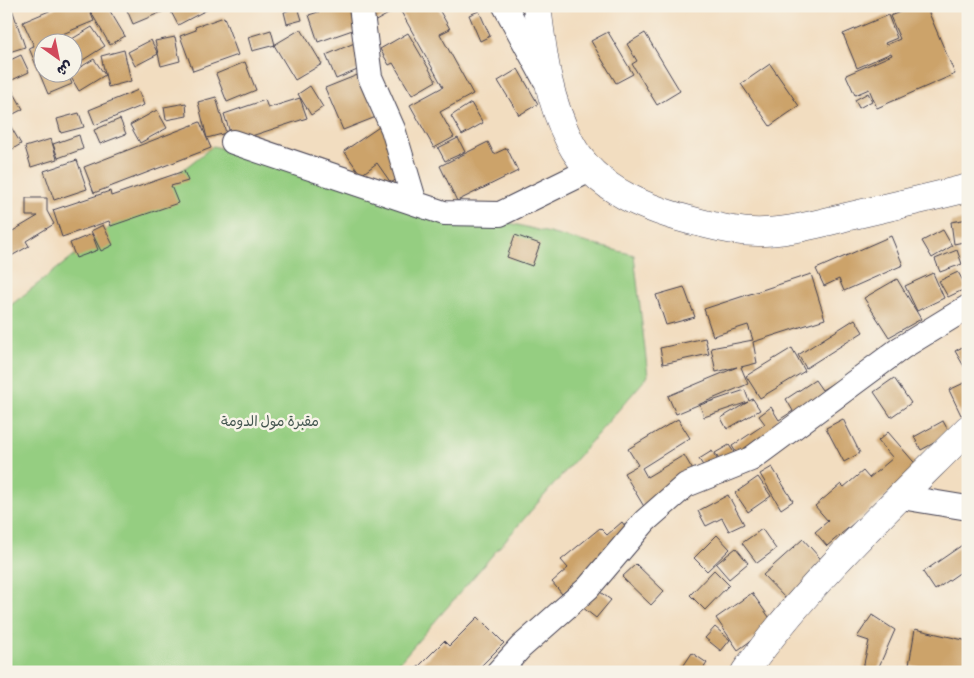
<svg xmlns="http://www.w3.org/2000/svg" width="974" height="678" font-family="Pangolin,'Playpen Sans Arabic',sans-serif">
  <style>
    .green { fill: #95ce81; stroke: #5c785e }
    .building { fill: #cca36b }
    .lines { fill: none; stroke-linecap: round; stroke-linejoin: round }
    .street-casing { stroke: #413e4f; stroke-width: 26 }
    .secondary-casing { stroke: #413e4f; stroke-width: 29 }
    .street { stroke: #fff; stroke-width: 24 }
    .secondary { stroke: #fff; stroke-width: 28 }
    .labels { text-anchor: middle; stroke-width: 5; stroke-linejoin: round; paint-order: stroke }
    .park-label { font-size: 14px; fill: #445650; stroke: #f7f3e8 }
  </style>
  <rect width="100%" height="100%" fill="#f7f3e8"/>
  <filter id="ink" filterUnits="userSpaceOnUse"><feTurbulence type="fractalNoise" baseFrequency=".02" numOctaves="2"/><feDisplacementMap in="SourceGraphic" scale="10" xChannelSelector="R" yChannelSelector="G"/><feConvolveMatrix kernelMatrix="1 2 1 2 8 2 1 2 1" color-interpolation-filters="sRGB"/></filter>
  <filter id="wash" filterUnits="userSpaceOnUse"><feTurbulence type="fractalNoise" baseFrequency=".0096" numOctaves="4" result="noise"/><feDisplacementMap in="SourceGraphic" scale="20" xChannelSelector="R" yChannelSelector="G"/><feGaussianBlur stdDeviation="1.12" result="paint"/><feColorMatrix in="noise" values="0 0 0 0 0 0 0 0 0 0 0 0 0 0 0 0 0 1.4 0 .05"/><feComposite in="paint" operator="in"/></filter>
  <g filter="url(#wash)">
    <rect width="100%" height="100%" fill="#f2ddc0"/>
    <path class="green" d="M 213,146 L 634,255 L 648,376 L 391,672 L 6,672 L 6,309 Z"/>
    <g id="blocks">
      <path class="building" d="M 6,6 L 11,6 L 25,47 L 6,53 Z
        M 61,6 L 107,6 L 125,36 L 110,45 L 89,9 L 94,21 L 53,38 L 54,42 L 42,42 L 42,72 L 67,72 L 72,84 L 48,94 L 29,48 L 34,46 L 23,22 Z
        M 136,6 L 162,6 L 164,11 L 133,24 L 127,10 Z
        M 168,6 L 214,6 L 178,25 Z
        M 336,6 L 358,6 L 364,26 L 318,42 L 309,15 Z
        M 377,6 L 437,6 L 450,29 L 440,34 L 473,94 L 440,112 L 454,137 L 434,148 L 410,105 L 443,87 L 399,8 L 374,22 L 368,11 Z
        M 914,6 L 926,6 L 955,74 L 877,108 L 869,89 L 855,95 L 846,75 L 892,55 L 891,53 L 857,68 L 843,34 L 888,15 L 897,38 L 885,43 L 886,45 L 900,39 L 890,16 Z
        M 298,7 L 302,20 L 287,24 L 284,12 Z
        M 479,11 L 490,36 L 480,41 L 469,15 Z
        M 224,17 L 238,55 L 193,71 L 180,36 L 196,30 L 195,27 Z
        M 92,27 L 105,46 L 72,67 L 72,42 L 67,42 Z
        M 301,29 L 322,64 L 295,80 L 274,45 Z
        M 271,30 L 275,45 L 252,51 L 248,37 Z
        M 608,32 L 633,74 L 616,83 L 591,41 Z
        M 408,33 L 436,81 L 412,95 L 393,63 L 389,65 L 380,49 Z
        M 645,33 L 680,91 L 657,105 L 632,64 L 637,61 L 627,44 Z
        M 175,37 L 180,61 L 161,66 L 155,41 Z
        M 364,39 L 374,63 L 336,79 L 326,55 Z
        M 151,40 L 158,54 L 135,66 L 128,52 Z
        M 124,50 L 131,81 L 108,87 L 101,56 Z
        M 21,55 L 29,72 L 6,83 L 6,62 Z
        M 94,59 L 105,75 L 79,91 L 69,74 Z
        M 245,62 L 256,90 L 227,102 L 216,74 Z
        M 770,64 L 799,106 L 770,126 L 741,84 Z
        M 518,69 L 538,104 L 519,115 L 498,81 Z
        M 360,74 L 376,117 L 343,130 L 325,88 Z
        M 10,86 L 23,109 L 6,118 L 6,88 Z
        M 310,86 L 323,107 L 311,115 L 298,94 Z
        M 138,90 L 144,105 L 95,125 L 89,110 Z
        M 868,93 L 872,101 L 859,108 L 855,100 Z
        M 216,97 L 226,133 L 207,138 L 198,102 Z
        M 300,98 L 307,118 L 233,142 L 224,114 L 265,100 L 268,108 Z
        M 186,103 L 187,116 L 166,120 L 164,107 Z
        M 471,103 L 483,123 L 462,135 L 451,116 Z
        M 157,110 L 167,128 L 140,143 L 130,125 Z
        M 79,113 L 84,127 L 61,133 L 57,119 Z
        M 120,119 L 126,134 L 100,144 L 94,130 Z
        M 388,121 L 414,167 L 391,183 L 377,163 L 361,175 L 344,151 Z
        M 8,122 L 21,144 L 6,153 L 6,124 Z
        M 200,122 L 211,148 L 94,193 L 84,167 Z
        M 79,135 L 83,149 L 58,158 L 53,144 Z
        M 458,138 L 465,152 L 445,161 L 438,148 Z
        M 51,139 L 57,159 L 31,167 L 25,147 Z
        M 488,142 L 494,154 L 507,148 L 518,171 L 457,201 L 440,166 Z
        M 77,160 L 87,189 L 54,200 L 44,171 Z
        M 184,171 L 188,181 L 171,186 L 178,203 L 111,226 L 109,221 L 62,237 L 53,210 L 110,191 L 111,196 Z
        M 26,198 L 47,198 L 47,211 L 54,224 L 26,241 L 29,246 L 6,259 L 6,235 L 38,216 L 26,216 Z
        M 968,219 L 968,241 L 954,244 L 951,222 Z
        M 103,225 L 113,245 L 101,251 L 91,231 Z
        M 943,230 L 952,246 L 932,258 L 922,241 Z
        M 92,234 L 98,250 L 76,258 L 70,243 Z
        M 515,235 L 540,244 L 532,266 L 507,257 Z
        M 891,236 L 903,265 L 844,291 L 839,279 L 824,286 L 816,269 Z
        M 957,250 L 962,264 L 940,272 L 935,259 Z
        M 958,272 L 967,288 L 948,297 L 939,281 Z
        M 933,273 L 944,298 L 917,311 L 905,286 Z
        M 811,274 L 825,319 L 753,342 L 757,363 L 741,367 L 748,384 L 676,414 L 668,396 L 737,367 L 716,372 L 711,348 L 753,340 L 748,325 L 713,336 L 704,309 Z
        M 897,279 L 921,319 L 889,337 L 864,298 Z
        M 684,287 L 695,317 L 666,325 L 656,295 Z
        M 855,319 L 863,332 L 806,368 L 798,355 Z
        M 705,338 L 709,354 L 663,364 L 660,348 Z
        M 968,344 L 968,366 L 965,368 L 955,351 Z
        M 792,348 L 805,371 L 760,398 L 746,376 Z
        M 894,378 L 911,403 L 891,417 L 874,392 Z
        M 815,380 L 822,390 L 835,382 L 846,398 L 744,465 L 732,446 L 765,424 L 759,416 L 771,407 L 779,420 L 793,411 L 786,399 Z
        M 964,383 L 968,392 L 968,412 L 961,415 L 949,390 Z
        M 745,390 L 749,401 L 753,399 L 760,410 L 727,429 L 721,418 L 748,402 L 704,417 L 700,405 Z
        M 678,419 L 690,438 L 642,468 L 647,477 L 684,455 L 701,484 L 649,515 L 624,473 L 638,465 L 628,449 Z
        M 843,419 L 860,453 L 844,462 L 826,428 Z
        M 943,421 L 950,434 L 921,450 L 914,437 Z
        M 888,432 L 919,468 L 827,546 L 815,532 L 828,521 L 815,506 L 841,484 L 844,487 L 863,471 L 869,478 L 893,458 L 878,441 Z
        M 729,445 L 744,467 L 729,476 L 715,453 Z
        M 712,451 L 726,473 L 713,482 L 699,459 Z
        M 772,467 L 793,501 L 781,509 L 760,474 Z
        M 758,477 L 771,496 L 748,512 L 735,493 Z
        M 728,495 L 744,524 L 729,531 L 722,518 L 706,526 L 698,511 Z
        M 622,522 L 632,535 L 562,594 L 552,582 L 568,568 L 561,560 L 600,528 L 607,535 Z
        M 762,529 L 776,549 L 757,563 L 742,543 Z
        M 717,535 L 730,549 L 707,571 L 694,558 Z
        M 803,539 L 826,565 L 787,600 L 763,575 Z
        M 968,541 L 968,567 L 935,590 L 923,572 Z
        M 736,548 L 748,563 L 729,579 L 716,564 Z
        M 636,564 L 664,591 L 651,605 L 622,577 Z
        M 714,570 L 729,585 L 705,610 L 690,595 Z
        M 596,589 L 611,600 L 596,618 L 582,607 Z
        M 752,593 L 774,624 L 738,650 L 716,618 Z
        M 872,615 L 895,630 L 877,671 L 863,668 L 869,641 L 857,637 Z
        M 478,617 L 504,643 L 475,672 L 413,672 L 444,641 L 449,646 Z
        M 715,627 L 730,640 L 721,651 L 705,638 Z
        M 915,629 L 968,641 L 968,666 L 964,666 L 963,672 L 943,672 L 909,665 Z
        M 692,653 L 707,663 L 701,672 L 687,672 L 682,668 Z"/>
    </g>
  </g>
  <g filter="url(#ink)">
    <use href="#blocks" fill-opacity="0" stroke="#413e4f" stroke-width="1"/>
    <g class="lines">
      <defs>
        <path id="street" d="M 361,6 L 370,77 L 393,129 L 415,203
          M 505,6 L 544,78
          M 233,142 L 444,213 L 500,214 L 590,170
          M 901,497 L 968,508
          M 498,672 L 521,647 L 588,588 L 645,521 L 686,485 L 751,459 L 901,348 L 968,307"/>
        <path id="secondary" d="M 537,6 C 543,54 547,97 570,142 C 595,191 651,211 701,223 C 721,228 742,233 764,232 C 793,231 821,223 850,216 C 889,207 928,198 968,188
          M 745,672 C 808,583 891,506 968,429"/>
      </defs>
      <use href="#street" class="street-casing"/>
      <use href="#secondary" class="secondary-casing"/>
      <use href="#street" class="street"/>
      <use href="#secondary" class="secondary"/>
    </g>
  </g>
  <g class="labels">
    <g class="park-label">
      <text x="270" y="426">مقبرة مول الدومة</text>
    </g>
  </g>
  <rect width="974" height="678" fill="none" stroke="#f7f3e8" stroke-width="25"/>
  <g transform="translate(58 58) rotate(147)"><circle r="24" fill="#f7f3e8" stroke="#a29fa3"/>
  <path d="M0-4L9 19L0 12L-9 19Z" fill="#d1495b"/>
  <text y="-8" font-size="14" font-weight="bold" text-anchor="middle" fill="#22223b">ش</text>
  </g>
</svg>
